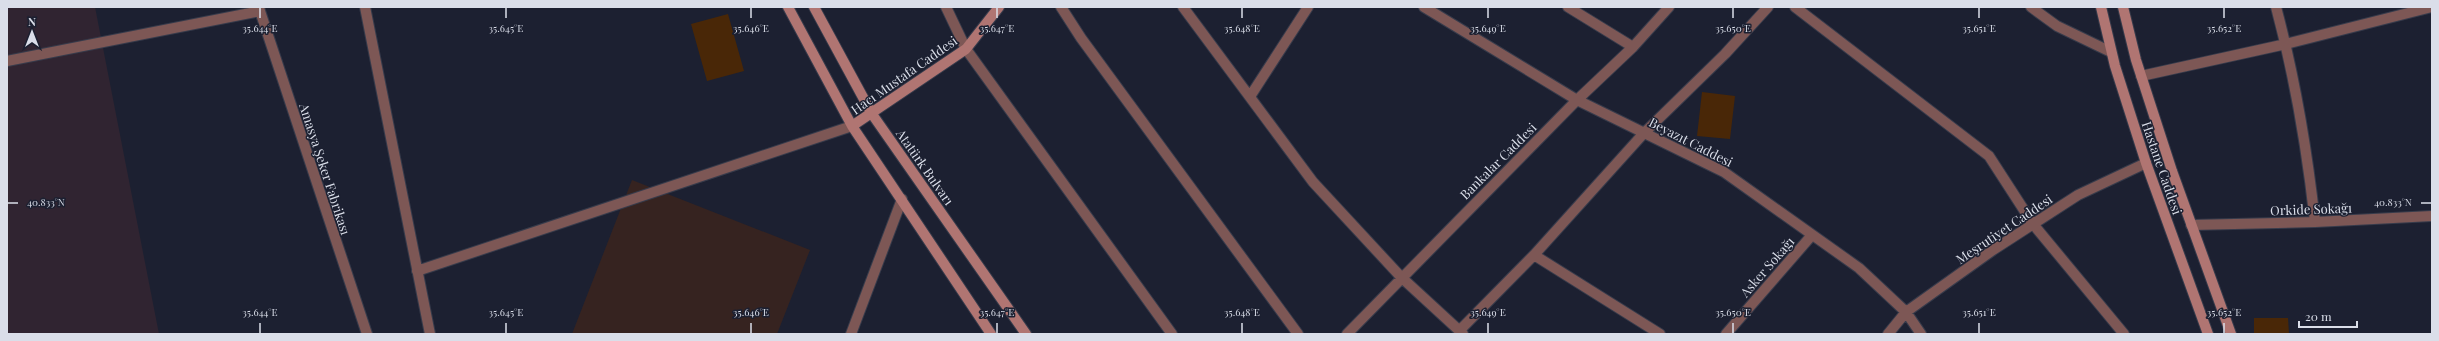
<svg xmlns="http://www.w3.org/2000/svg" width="2439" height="341" font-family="'Playfair Display',serif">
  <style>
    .industrial { fill: #302431 }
    .education { fill: #362320 }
    .building { fill: #492707 }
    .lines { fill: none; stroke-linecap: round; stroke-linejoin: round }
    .lane-casing { stroke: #373b4b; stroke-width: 12 }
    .street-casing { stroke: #373b4b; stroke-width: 12 }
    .secondary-casing { stroke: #373b4b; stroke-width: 12 }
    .lane { stroke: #7d5755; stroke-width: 10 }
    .street { stroke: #7d5755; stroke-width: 10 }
    .secondary { stroke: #b07572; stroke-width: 10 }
    .ticks { fill: none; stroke: #dadee9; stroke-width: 1.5 }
    .labels { text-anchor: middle; stroke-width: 3; stroke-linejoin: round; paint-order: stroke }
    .street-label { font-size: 13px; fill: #dadee9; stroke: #1c2031 }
    .ticks-label { font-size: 10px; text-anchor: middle; fill: #dadee9; stroke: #1c2031; stroke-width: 3; stroke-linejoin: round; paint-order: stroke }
  </style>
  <rect width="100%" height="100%" fill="#1c2031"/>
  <path class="industrial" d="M 7,7 L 95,7 L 159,334 L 7,334 Z"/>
  <path class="education" d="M 632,180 L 810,250 L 777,334 L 572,334 Z"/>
  <path class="building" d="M 728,14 L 744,71 L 707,81 L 691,24 Z
    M 1702,92 L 1735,96 L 1730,139 L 1697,136 Z
    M 2254,318 L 2288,318 L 2289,334 L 2254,334 Z"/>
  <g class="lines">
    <defs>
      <path id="lane" d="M 260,11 L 367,334
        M 7,61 L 260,11 L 259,7"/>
      <path id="street" d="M 365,7 L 430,334
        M 946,7 L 966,49 L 1172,334
        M 1061,7 L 1081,38 L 1298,334
        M 1183,7 L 1313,182 L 1401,277 L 1463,334
        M 1424,7 L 1577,100 L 1724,172 L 1859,268 L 1906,312 L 1921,334
        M 1568,7 L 1633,47
        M 1795,7 L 1989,156 L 2033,224 L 2124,334
        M 2031,7 L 2057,26 L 2111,52
        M 2276,7 C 2295,78 2307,149 2315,222
        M 2141,76 L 2286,44 L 2432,7
        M 1251,95 L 1308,7
        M 2191,225 L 2315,222 L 2432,216
        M 1534,255 L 1660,334
        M 417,271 L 852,126
        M 1459,331 L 1534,255 L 1644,133 L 1725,54 L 1768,7
        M 851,334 L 902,199
        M 1347,334 L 1577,100 L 1633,47 L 1669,7
        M 1726,334 L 1812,235
        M 1888,334 L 1906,312 L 1993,250 L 2078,195 L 2146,163"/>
      <path id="secondary" d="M 788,7 L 852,126 L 991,334
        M 814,7 L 872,114 L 1026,334
        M 2101,7 L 2115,66 L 2146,163 L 2208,334
        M 2123,7 L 2136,60 L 2172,171 L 2231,334
        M 852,126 L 966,49 L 999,7"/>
    </defs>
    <use href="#lane" class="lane-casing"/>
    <use href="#street" class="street-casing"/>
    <use href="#secondary" class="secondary-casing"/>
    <use href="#lane" class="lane"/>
    <use href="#street" class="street"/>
    <use href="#secondary" class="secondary"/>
  </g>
  <path class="ticks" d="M 260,8 L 260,18M 506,8 L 506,18M 751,8 L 751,18M 997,8 L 997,18M 1242,8 L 1242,18M 1488,8 L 1488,18M 1733,8 L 1733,18M 1979,8 L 1979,18M 2224,8 L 2224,18M 8,203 L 18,203M 2421,203 L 2431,203M 260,323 L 260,333M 506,323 L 506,333M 751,323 L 751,333M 997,323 L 997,333M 1242,323 L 1242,333M 1488,323 L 1488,333M 1733,323 L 1733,333M 1979,323 L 1979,333M 2224,323 L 2224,333"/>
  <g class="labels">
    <g class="street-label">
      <text transform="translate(904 75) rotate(-35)" y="5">Hacı Mustafa Caddesi</text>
      <text transform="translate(1691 142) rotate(27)" y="5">Beyazıt Caddesi</text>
      <text transform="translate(1498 161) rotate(-45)" y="5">Bankalar Caddesi</text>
      <text transform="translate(925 167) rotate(55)" y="5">Atatürk Bulvarı</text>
      <text transform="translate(2162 168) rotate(71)" y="5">Hastane Caddesi</text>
      <text transform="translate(325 169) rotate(72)" y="5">Amasya Şeker Fabrikası</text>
      <text transform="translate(2311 209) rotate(-2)" y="5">Orkide Sokağı</text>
      <text transform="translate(2004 229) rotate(-34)" y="5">Meşrutiyet Caddesi</text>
      <text transform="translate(1767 267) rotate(-49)" y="5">Asker Sokağı</text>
    </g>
  </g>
  <g class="ticks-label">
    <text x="260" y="32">35.644°E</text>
    <text x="506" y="32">35.645°E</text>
    <text x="751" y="32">35.646°E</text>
    <text x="997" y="32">35.647°E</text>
    <text x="1242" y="32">35.648°E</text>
    <text x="1488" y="32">35.649°E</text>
    <text x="1733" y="32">35.650°E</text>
    <text x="1979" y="32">35.651°E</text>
    <text x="2224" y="32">35.652°E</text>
    <text x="46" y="206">40.833°N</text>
    <text x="2393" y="206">40.833°N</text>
    <text x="260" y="316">35.644°E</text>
    <text x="506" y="316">35.645°E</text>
    <text x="751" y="316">35.646°E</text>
    <text x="997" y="316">35.647°E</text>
    <text x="1242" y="316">35.648°E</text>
    <text x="1488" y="316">35.649°E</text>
    <text x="1733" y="316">35.650°E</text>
    <text x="1979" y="316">35.651°E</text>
    <text x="2224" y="316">35.652°E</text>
  </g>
  <rect width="2439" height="341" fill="none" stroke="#dadee9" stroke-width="16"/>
  <g transform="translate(32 32)" stroke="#1c2031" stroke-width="3" paint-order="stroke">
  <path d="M0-3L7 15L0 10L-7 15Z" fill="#dadee9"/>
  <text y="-6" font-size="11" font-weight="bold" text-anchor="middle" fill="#dadee9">N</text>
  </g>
  <path d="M2299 321v6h58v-6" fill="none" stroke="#dadee9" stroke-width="2"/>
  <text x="2305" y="321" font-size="12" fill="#dadee9" stroke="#1c2031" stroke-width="3" paint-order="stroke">20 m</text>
</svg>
